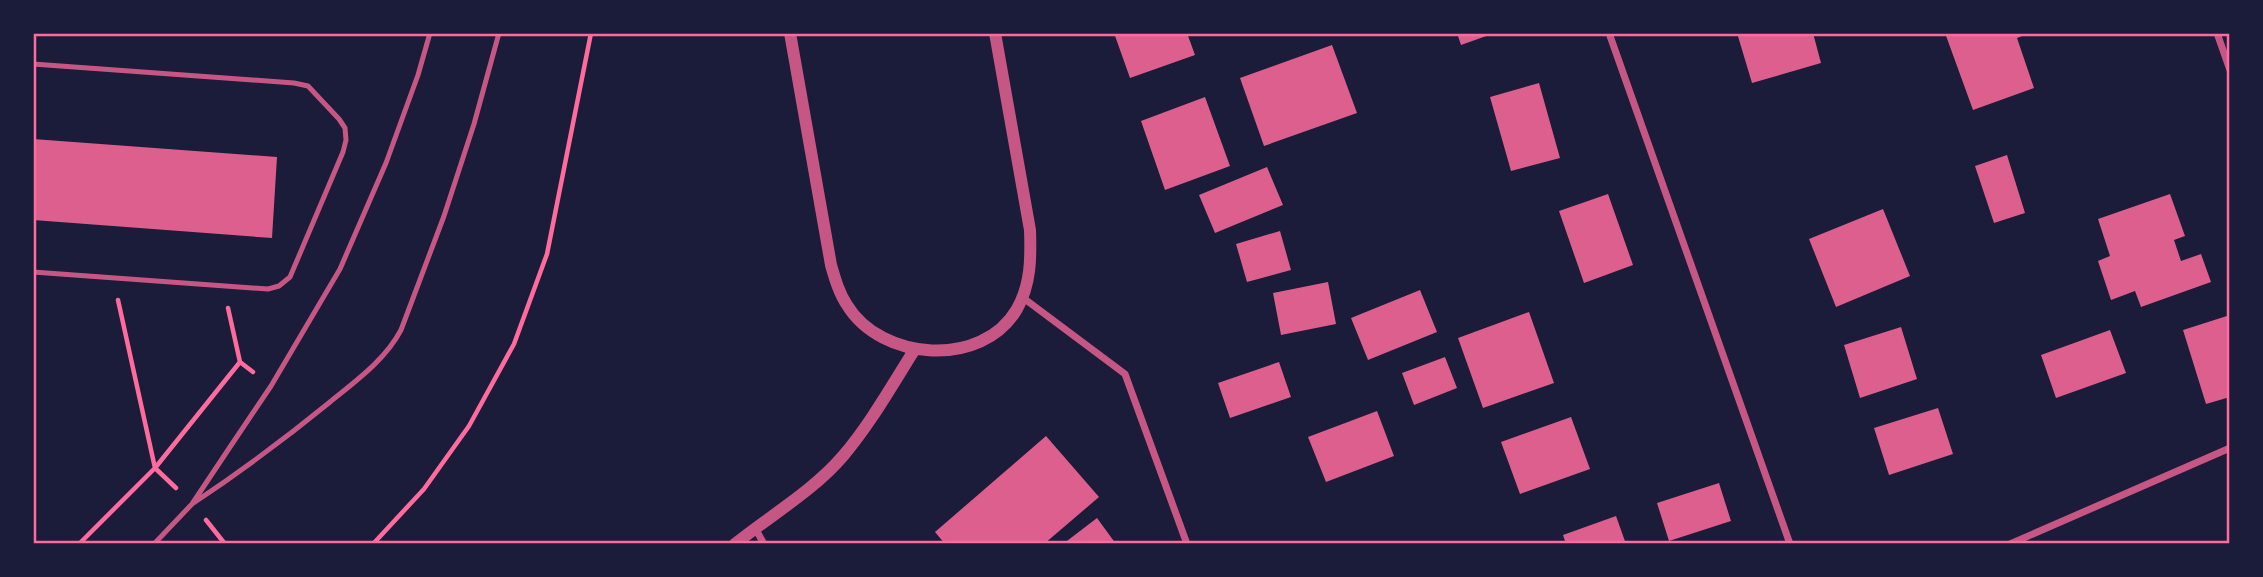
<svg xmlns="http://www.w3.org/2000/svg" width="2263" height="577" font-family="Commissioner,sans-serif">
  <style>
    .building { fill: #dd5f8e }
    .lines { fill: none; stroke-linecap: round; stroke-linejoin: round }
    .path { stroke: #ff6b9d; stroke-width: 4.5 }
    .service { stroke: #c65784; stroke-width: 5 }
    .minor { stroke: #c65784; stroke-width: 7 }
    .tertiary { stroke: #c65784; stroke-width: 12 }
    .neatline { fill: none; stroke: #ff6b9d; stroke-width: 2.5 }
  </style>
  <rect width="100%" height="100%" fill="#1b1b3a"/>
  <path class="building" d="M 1114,33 L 1187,33 L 1195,55 L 1130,78 Z
    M 1457,33 L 1492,33 L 1492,34 L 1461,45 Z
    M 1737,33 L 1813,33 L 1821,63 L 1752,83 Z
    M 1945,33 L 2030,33 L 2017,38 L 2034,88 L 1973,110 Z
    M 1332,45 L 1357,113 L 1264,146 L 1240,78 Z
    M 1539,83 L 1560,158 L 1511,171 L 1490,97 Z
    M 1205,97 L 1230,166 L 1165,190 L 1141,121 Z
    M 33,139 L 277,157 L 272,238 L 33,220 Z
    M 2007,155 L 2025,213 L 1994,223 L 1975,166 Z
    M 1267,167 L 1283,205 L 1215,233 L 1199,195 Z
    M 1608,194 L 1633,265 L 1584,283 L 1559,211 Z
    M 2170,194 L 2185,236 L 2174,240 L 2181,261 L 2201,254 L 2211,282 L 2141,307 L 2135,291 L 2111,300 L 2098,261 L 2110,256 L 2098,219 Z
    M 1883,209 L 1910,276 L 1836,307 L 1809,239 Z
    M 1280,231 L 1291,270 L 1247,282 L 1236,244 Z
    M 1328,282 L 1336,324 L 1281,335 L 1273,293 Z
    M 1420,290 L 1437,332 L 1368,360 L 1351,318 Z
    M 1529,312 L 1554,383 L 1483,408 L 1458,338 Z
    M 2230,315 L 2230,397 L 2206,404 L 2183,330 Z
    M 1901,327 L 1917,379 L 1860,398 L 1844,345 Z
    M 2110,330 L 2126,373 L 2056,398 L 2041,355 Z
    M 1445,357 L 1457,388 L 1414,405 L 1402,373 Z
    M 1279,362 L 1291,397 L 1230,418 L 1218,383 Z
    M 1938,408 L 1953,454 L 1889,475 L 1874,428 Z
    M 1377,411 L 1394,456 L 1326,482 L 1308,437 Z
    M 1571,417 L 1590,469 L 1520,494 L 1501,442 Z
    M 1046,436 L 1099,497 L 1044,544 L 945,544 L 935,532 Z
    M 1719,483 L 1731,521 L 1669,541 L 1657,503 Z
    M 1616,516 L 1626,544 L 1566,544 L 1563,535 Z
    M 1097,518 L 1116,544 L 1063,544 Z"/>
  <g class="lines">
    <path class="path" d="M 118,300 L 155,468 L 176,488
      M 228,308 L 240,362 L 253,372
      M 206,520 L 225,544
      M 79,544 L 155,468 L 240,362
      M 373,544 L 424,489 L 469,426 L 514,344 L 547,254 L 591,33"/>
    <path class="service" d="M 33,64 L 294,83 L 308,86 L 339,119 L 345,128 L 346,140 L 343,152 L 290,277 L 279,286 L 268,289 L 33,272
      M 192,504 C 240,472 286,438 330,402 C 357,380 385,360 401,330 L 444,216 L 474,124 L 499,33
      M 154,544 L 192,504 L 230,447 L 271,386 L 340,269 L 386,163 L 418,75 L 430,33"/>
    <path class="minor" d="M 1609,33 L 1790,544
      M 2217,33 L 2230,70
      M 1022,297 L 1125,374 L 1187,544
      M 755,528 L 764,544
      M 2010,544 L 2230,448"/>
    <path class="tertiary" d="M 790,33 L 831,265 C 835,279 839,293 847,305 C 881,361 982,369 1017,309 C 1031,284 1031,258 1030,230 L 995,33
      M 735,544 C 771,515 813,491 843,456 C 871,423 892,385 915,349"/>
  </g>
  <rect width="2263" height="577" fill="none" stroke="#1b1b3a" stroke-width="70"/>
  <rect x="35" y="35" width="2193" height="507" class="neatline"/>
</svg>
